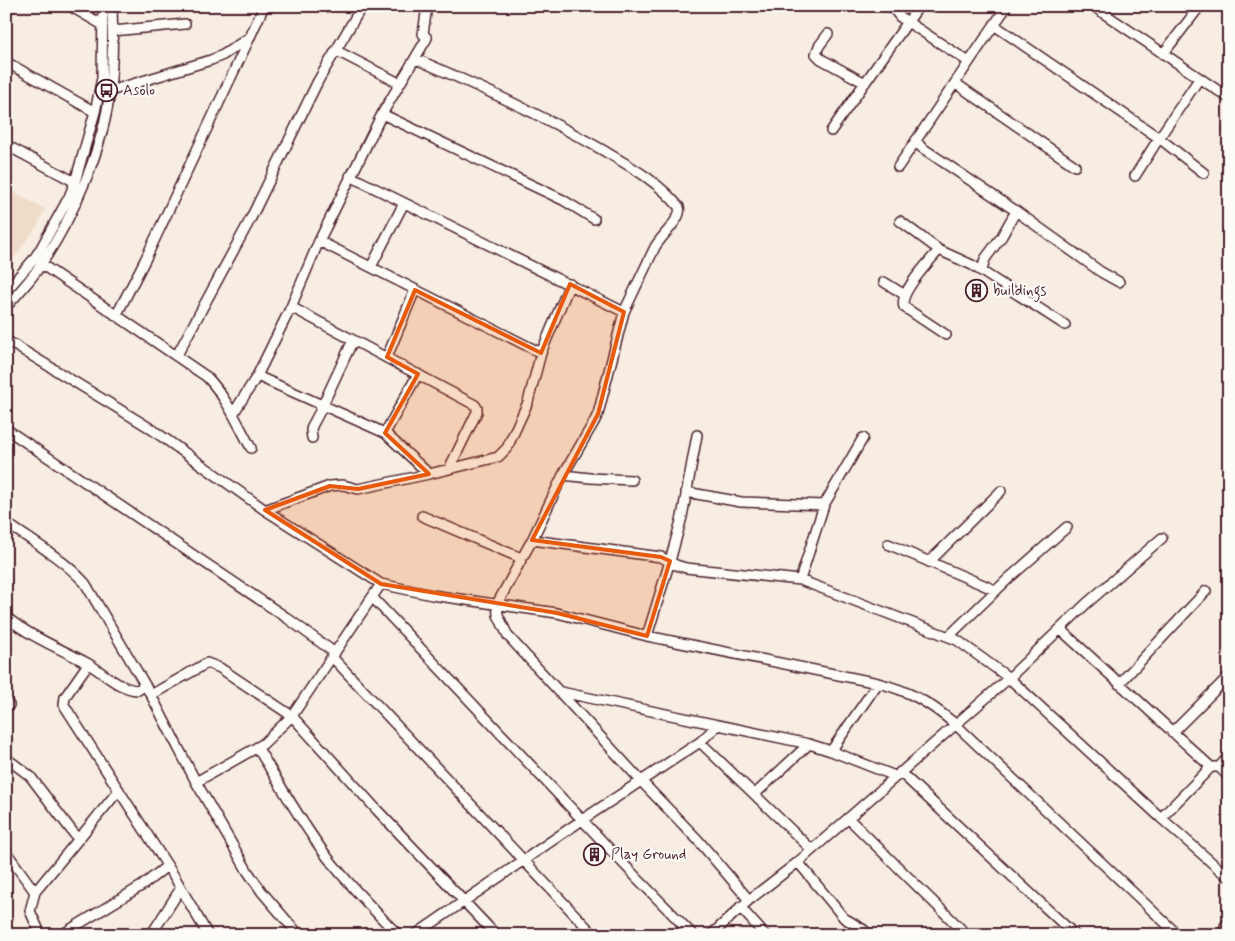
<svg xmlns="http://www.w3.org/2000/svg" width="1235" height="941" font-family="Mynerve,sans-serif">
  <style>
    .built { fill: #f0dbc9 }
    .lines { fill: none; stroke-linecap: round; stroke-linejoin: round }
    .minor-casing { stroke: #4a1f2b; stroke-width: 12 }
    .minor { stroke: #fdfcf7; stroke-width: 9 }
    .marked { fill: #e8590c; fill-opacity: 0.2; stroke: #e8590c; stroke-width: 4; stroke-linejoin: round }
    .labels { text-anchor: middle; stroke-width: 4; stroke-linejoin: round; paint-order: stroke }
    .poi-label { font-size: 15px; fill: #4a1f2b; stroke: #fdfcf7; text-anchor: start }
  </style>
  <rect width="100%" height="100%" fill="#f7ede2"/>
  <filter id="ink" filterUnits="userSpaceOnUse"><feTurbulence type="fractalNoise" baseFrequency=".02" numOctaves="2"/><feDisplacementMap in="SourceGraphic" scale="10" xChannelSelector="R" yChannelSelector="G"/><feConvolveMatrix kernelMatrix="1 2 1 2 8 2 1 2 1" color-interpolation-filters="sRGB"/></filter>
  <g filter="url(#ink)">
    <path class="built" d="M 6,188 L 45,209 L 37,226 L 6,269 Z"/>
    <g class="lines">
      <defs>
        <path id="minor" d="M 70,6 L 103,25
          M 891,6 L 900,17 L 969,62
          M 1093,6 L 1229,98
          M 994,25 L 1159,138 L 1204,173
          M 113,31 L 185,24
          M 828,34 L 819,46 L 816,54 L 821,59 L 865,83
          M 337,51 L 399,83
          M 1163,54 L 1200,6
          M 416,59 C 478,86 540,114 599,148 C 628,165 657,180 679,207 C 683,218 662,235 655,247 L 624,312 L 598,414 L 594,422 L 563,475 L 532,540 L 497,604 L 498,615 L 508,636 L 642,782 L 698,840 L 749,900
          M 6,62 L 95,112
          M 955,83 L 1075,166
          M 110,91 L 211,60 L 223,55 L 250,37 L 264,6
          M 382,114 L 563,200 L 594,219
          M 831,131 L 919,6
          M 916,140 L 921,147 L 1016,211 L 1101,272 L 1119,282
          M 6,145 L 75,182
          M 898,167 L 1007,6
          M 350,176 L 624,312
          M 1135,176 L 1159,138 L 1199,79
          M 900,221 L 939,250
          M 319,241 L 541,353
          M 41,264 L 207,377 C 226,397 238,424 251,448
          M 371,267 L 404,203
          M 982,271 L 985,259 L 1002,236 L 1016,211
          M 884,282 L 905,295
          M 6,291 L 34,259 L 41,248 L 69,197 L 75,182 L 95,112 L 102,78 L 103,6
          M 6,307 C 18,293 32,279 42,263 C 74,216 104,146 110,90 C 113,62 113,34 112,6
          M 291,307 L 475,405 L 477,408 L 477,412 L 449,469
          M 116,316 L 145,260 L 250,37
          M 946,335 L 904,307 C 898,293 930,261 939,250 L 972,265 L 1065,325
          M 6,340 L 150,428 L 265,510 L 381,584 L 432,595 L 557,613 L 647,636 L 878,683 C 910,691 930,703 955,724 L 1175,932
          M 177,355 L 250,220 L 318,81 L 362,6
          M 387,357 L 415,290
          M 257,376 L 385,433 L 429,474
          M 233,414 L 257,376 L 291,307 L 319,241 L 382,114 L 427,38 L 423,34 L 427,6
          M 6,429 L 287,618 L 335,653
          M 385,433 L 418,374
          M 312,438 L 311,430 L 312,426 L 319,413 L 353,340
          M 563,475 L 590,478 L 632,480
          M 686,492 L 741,502 L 824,505
          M 265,510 L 330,486 L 343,485 L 358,489 L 429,474 L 498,457 L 507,448 L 528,402 L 541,353 L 570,284
          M 422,516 L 521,558
          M 6,523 C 34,542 63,559 85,583 L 151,695 L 196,782 L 248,872 L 262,892 L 299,935
          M 532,540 L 661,557 L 676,565 L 686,568 L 800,580 L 957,640 L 1009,678 L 1161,818 L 1227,876
          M 888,544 L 995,590
          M 929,562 L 1001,491
          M 800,580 L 824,505 L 863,438
          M 373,598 L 636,877 L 693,935
          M 6,617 C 31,637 59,648 87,663 C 103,672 118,689 138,690 L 145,685
          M 1060,629 L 1211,767 L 1219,767 L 1229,777
          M 647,636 L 670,561 L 682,517 L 697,435
          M 949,636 L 1008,579 L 1067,527
          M 332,657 L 594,935
          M 88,664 L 65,697 L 64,705 L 174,876 L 208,935
          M 1119,684 L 1206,591
          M 561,692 L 809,744 L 831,751 L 895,776
          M 151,695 L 207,663 L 220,668 L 292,716 L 377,810 L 496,935
          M 6,703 L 9,705
          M 1172,733 L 1229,676
          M 700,742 L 812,850
          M 257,747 C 280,784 301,823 328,858 C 349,885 374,910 398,935
          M 831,751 L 878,683
          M 6,758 L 30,776 L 78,839
          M 1219,767 L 1229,756
          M 900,772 L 1075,935
          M 196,782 L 263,744 L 292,716 L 381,584
          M 755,794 L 809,744
          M 848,818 L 967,935
          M 1161,818 L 1211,767
          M 6,852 L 35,892
          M 798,862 L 844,918 L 864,930 L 868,935
          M 740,907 L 765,935
          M 41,935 L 30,911 L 35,892 L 119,790
          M 61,935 L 143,885 L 167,866
          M 151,935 L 181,888
          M 415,935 L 582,820 L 700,742 L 718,725
          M 711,935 L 749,900 L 798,862 L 1009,678 L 1086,604 L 1162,538
          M 1226,935 L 1225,926 L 1229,921"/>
      </defs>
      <use href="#minor" class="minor-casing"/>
      <use href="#minor" class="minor"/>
    </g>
  </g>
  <path class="marked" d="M 570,284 L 624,312 L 598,414 L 532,540 L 661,557 L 670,561 L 647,636 L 557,613 L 381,584 L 265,510 L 330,486 L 358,489 L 429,474 L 385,433 L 418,374 L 387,357 L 415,290 L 541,353 Z"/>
  <defs>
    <symbol id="bus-ring" viewBox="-11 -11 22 22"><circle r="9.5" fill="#fdfcf7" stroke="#4a1f2b" stroke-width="1.5"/><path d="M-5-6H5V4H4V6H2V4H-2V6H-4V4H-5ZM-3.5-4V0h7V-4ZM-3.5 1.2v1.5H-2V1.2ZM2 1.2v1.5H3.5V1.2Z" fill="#4a1f2b"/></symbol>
    <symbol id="building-ring" viewBox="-11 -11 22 22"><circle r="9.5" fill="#fdfcf7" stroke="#4a1f2b" stroke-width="1.5"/><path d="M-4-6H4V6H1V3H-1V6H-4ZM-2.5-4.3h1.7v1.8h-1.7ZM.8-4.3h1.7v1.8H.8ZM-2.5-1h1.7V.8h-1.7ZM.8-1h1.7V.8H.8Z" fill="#4a1f2b"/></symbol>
  </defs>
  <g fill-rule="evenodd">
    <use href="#bus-ring" x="94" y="78" width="25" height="25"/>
    <use href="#building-ring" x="964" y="278" width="25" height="25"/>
    <use href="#building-ring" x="582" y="842" width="25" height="25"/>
  </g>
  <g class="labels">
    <g class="poi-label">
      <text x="123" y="95">Asolo</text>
      <text x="993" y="295">buildings</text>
      <text x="611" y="859">Play Ground</text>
    </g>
  </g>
  <rect width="1235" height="941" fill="none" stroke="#fdfcf7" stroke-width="25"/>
  <rect x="12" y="12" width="1210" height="916" fill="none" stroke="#4a1f2b" stroke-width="2" filter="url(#ink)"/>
</svg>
